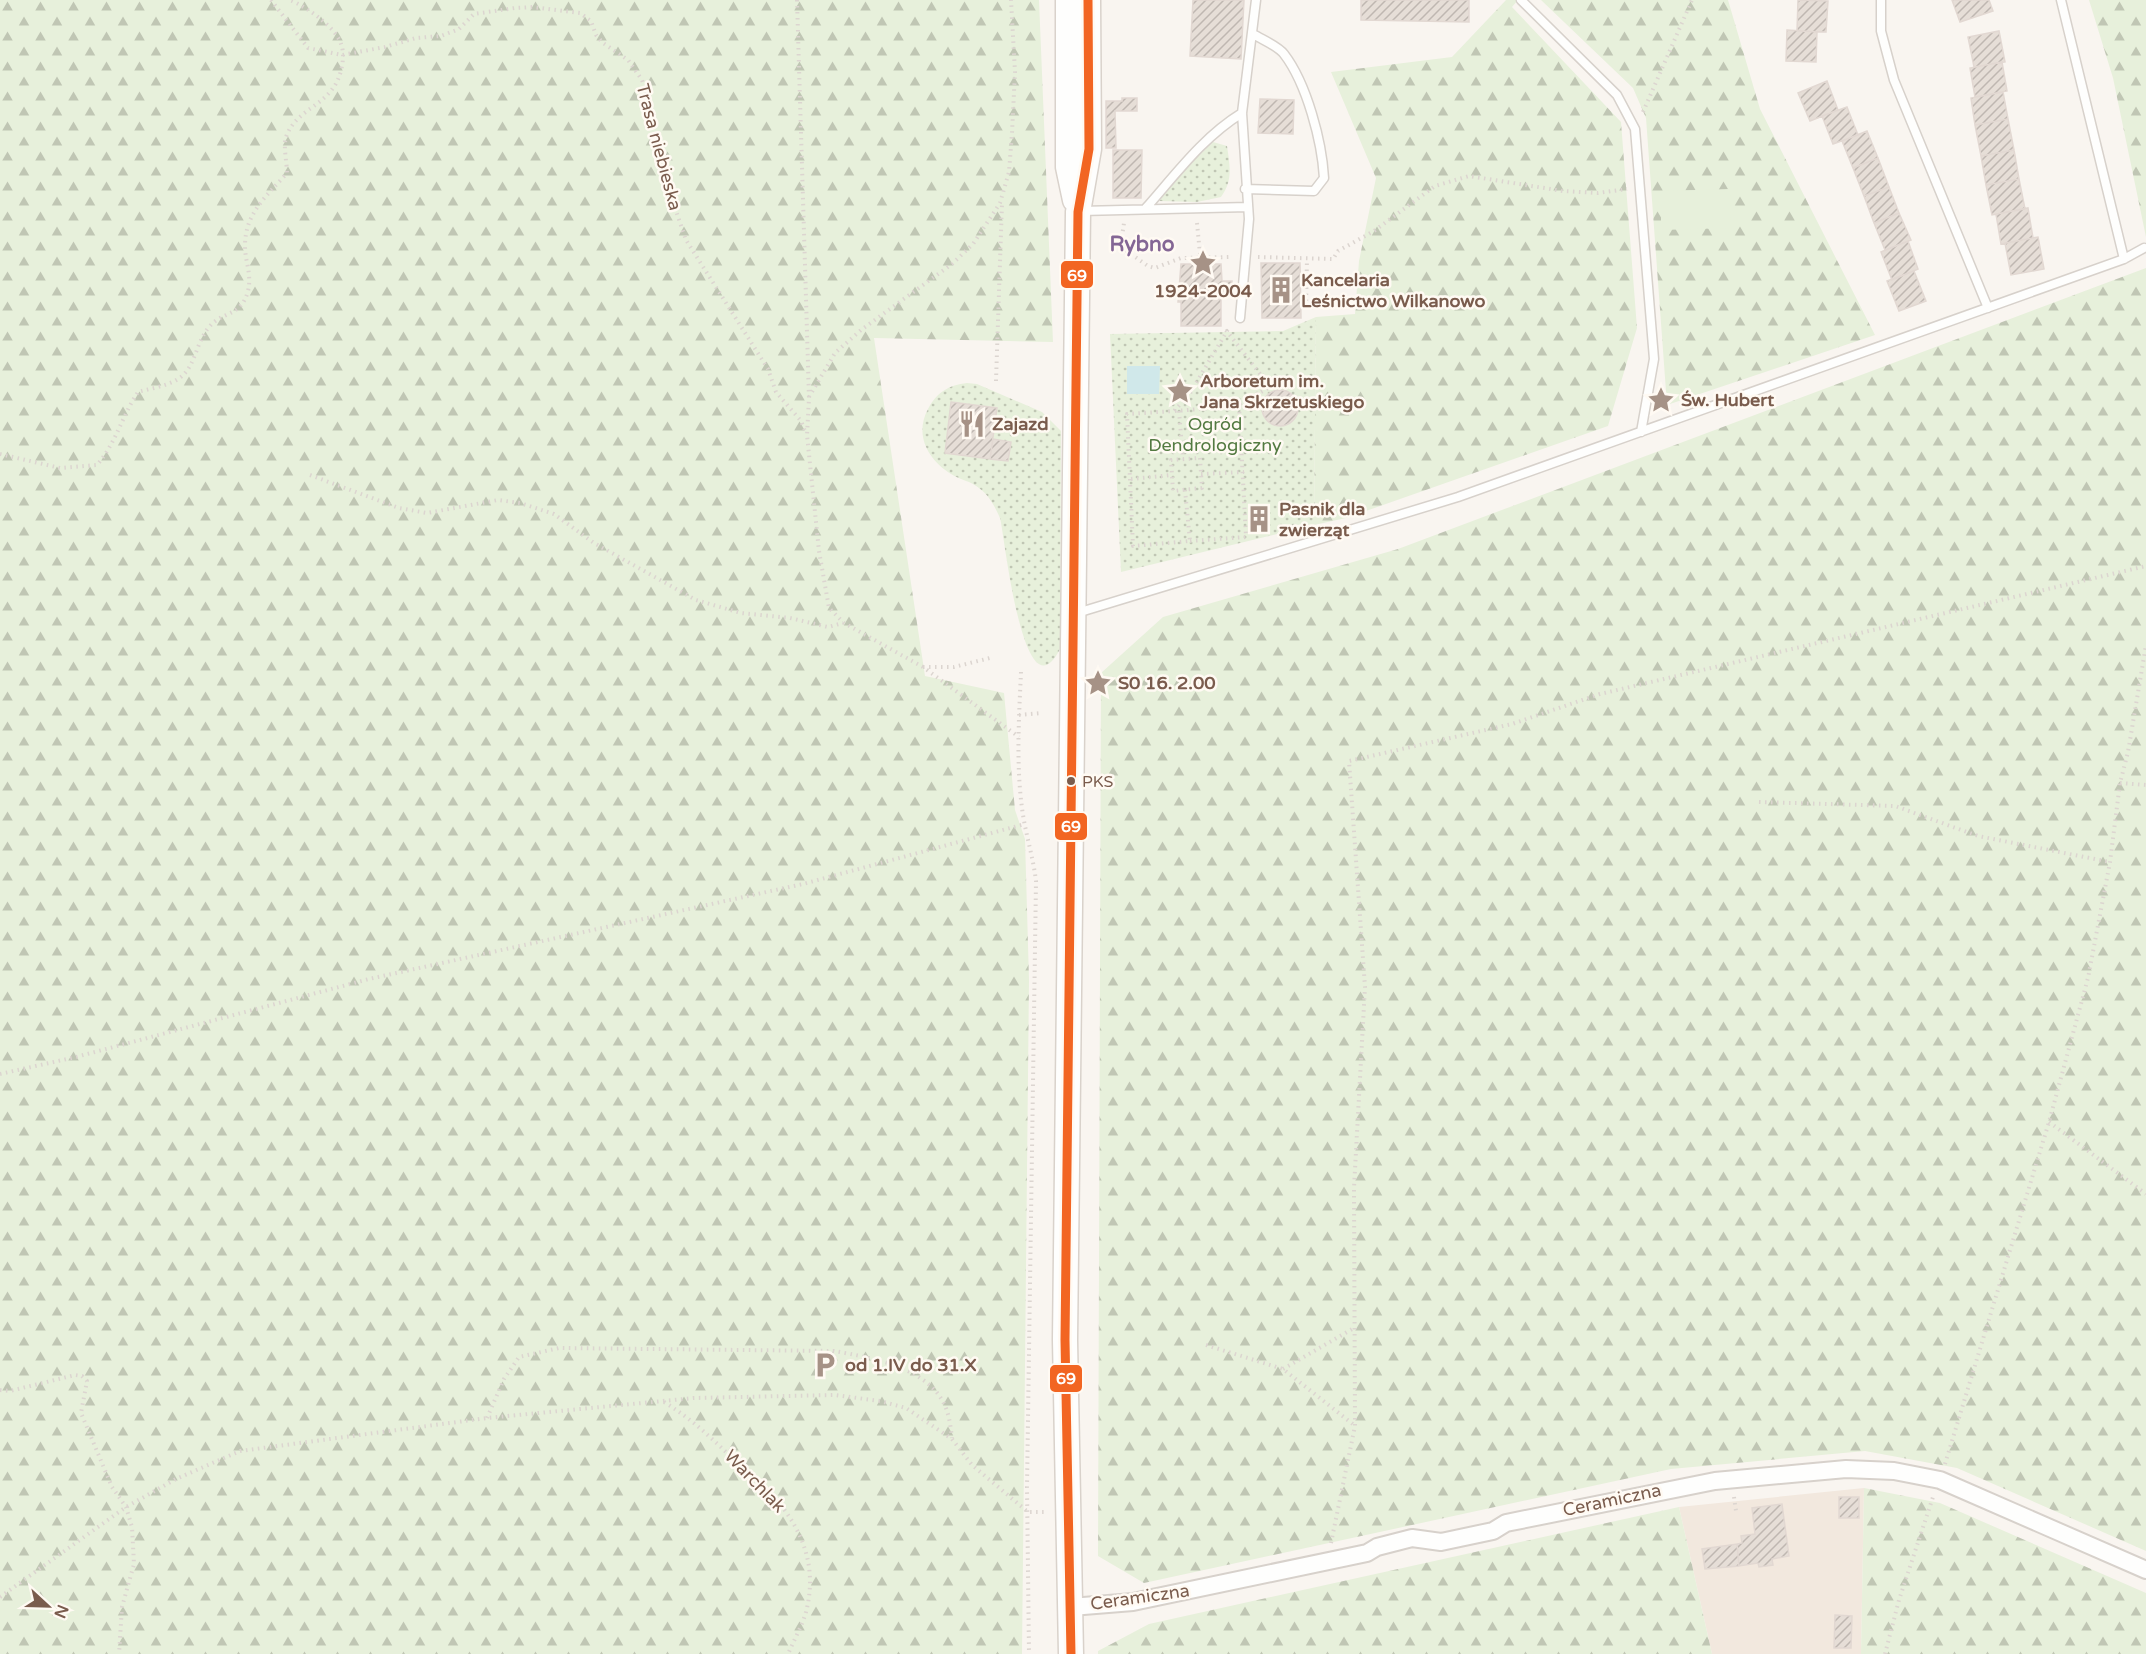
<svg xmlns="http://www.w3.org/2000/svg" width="2146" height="1654" font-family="'Varela Round',sans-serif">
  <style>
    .residential { fill: #f2e8de }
    .grass { fill: url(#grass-dots) }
    .forest { fill: url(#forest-firs) }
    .pitch { fill: #e7f0db }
    .water { fill: #d0e8ea }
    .building { fill: url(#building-hatch); stroke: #e2d8d2; stroke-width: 1.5 }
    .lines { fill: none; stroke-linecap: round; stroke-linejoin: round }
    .lane-casing { stroke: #d7d1cb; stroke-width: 11 }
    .street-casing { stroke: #d7d1cb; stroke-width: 20 }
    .secondary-casing { stroke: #d9d2cb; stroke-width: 27 }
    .path { stroke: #dcd5d0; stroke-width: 4; stroke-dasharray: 1.5 4.5; stroke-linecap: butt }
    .lane { stroke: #fefefd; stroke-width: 8 }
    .street { stroke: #fefefd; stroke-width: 16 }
    .secondary { stroke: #fefefd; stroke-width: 24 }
    .bus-1-casing { stroke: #fffaf3; stroke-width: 14 }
    .bus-1 { stroke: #f26522; stroke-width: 9 }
    .bus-dot { fill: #7a5c4d; stroke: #fffaf3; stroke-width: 2 }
    .labels { text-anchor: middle; stroke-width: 5; stroke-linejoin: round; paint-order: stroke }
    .bus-label { font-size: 16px; fill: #7a5c4d; stroke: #fffaf3; text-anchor: start }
    .street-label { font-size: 18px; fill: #7a5c4d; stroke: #fffaf3 }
    .poi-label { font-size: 18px; font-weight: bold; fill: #7a5c4d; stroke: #fffaf3; text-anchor: start }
    .park-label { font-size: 18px; fill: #537a41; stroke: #fffaf3 }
    .quarter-label { font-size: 21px; font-weight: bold; fill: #846695; stroke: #fffaf3 }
    .line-badge { stroke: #fffaf3; stroke-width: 2 }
    .badge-label { font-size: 16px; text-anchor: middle; font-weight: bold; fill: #fff }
  </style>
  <defs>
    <pattern id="grass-dots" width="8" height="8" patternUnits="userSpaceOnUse" patternTransform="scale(1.5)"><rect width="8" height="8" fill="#e7f0db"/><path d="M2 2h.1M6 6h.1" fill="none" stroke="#c0c6b4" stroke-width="1.8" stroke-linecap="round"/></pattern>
    <pattern id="forest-firs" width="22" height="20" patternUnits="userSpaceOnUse" patternTransform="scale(1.5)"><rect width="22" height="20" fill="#e7f0db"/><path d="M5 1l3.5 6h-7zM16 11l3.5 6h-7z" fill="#c0c6b4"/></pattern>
    <pattern id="building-hatch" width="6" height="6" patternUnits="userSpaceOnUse" patternTransform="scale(1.5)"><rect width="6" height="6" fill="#e6ded7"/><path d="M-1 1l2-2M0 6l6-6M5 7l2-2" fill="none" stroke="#bfb7b1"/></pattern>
  </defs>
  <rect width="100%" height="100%" fill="#f9f5f0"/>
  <path class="residential" d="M 1864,1488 L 1861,1654 L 1712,1654 L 1679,1507 Z"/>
  <path class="grass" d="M 1213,142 L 1227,146 C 1230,166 1233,181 1221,197 L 1197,202 L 1159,201 L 1184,170 Z
    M 1316,317 L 1314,525 L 1121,572 L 1110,334 L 1283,331 Z
    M 967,383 L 977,384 L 1042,412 L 1061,431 L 1060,649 C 1023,722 1004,530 1000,518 C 995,507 989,495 979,488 C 971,481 960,480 951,474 C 928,460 914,435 928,409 C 937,392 949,385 967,383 Z"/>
  <path class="forest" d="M 0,0 L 1039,0 L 1053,342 L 874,338 L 925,676 L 1004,693 L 1015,810 L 1025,839 L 1029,980 L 1022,1654 L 0,1654 Z
    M 1506,0 L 1518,0 L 1512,7 L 1621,122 L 1637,328 L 1608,426 L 1346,518 L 1314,525 L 1316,317 L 1355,314 L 1359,261 L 1376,178 L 1331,72 L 1452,57 Z
    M 1541,0 L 1728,0 L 1760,109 L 1875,335 L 1667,405 L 1646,118 L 1633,88 Z
    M 2089,0 L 2146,0 L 2146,237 L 2113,78 Z
    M 2146,268 L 2146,1551 L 1957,1468 L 1865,1451 L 1671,1469 L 1144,1583 L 1098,1556 L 1101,673 L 1163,617 L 1398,549 Z
    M 1864,1488 L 1940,1503 L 2146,1593 L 2146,1654 L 1861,1654 Z
    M 1679,1507 L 1712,1654 L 1098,1654 L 1098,1651 L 1149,1624 Z"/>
  <path class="pitch" d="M 1730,189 L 1731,228 L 1661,230 L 1661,191 Z"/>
  <path class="water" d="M 1127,366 L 1160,366 L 1159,394 L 1127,394 Z"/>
  <path class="building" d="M 1193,0 L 1244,0 L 1241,59 L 1190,56 Z
    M 1361,0 L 1469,0 L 1469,22 L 1361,20 Z
    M 1798,0 L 1828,1 L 1826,32 L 1797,31 Z
    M 1952,0 L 1989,0 L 1993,11 L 1960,22 Z
    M 1787,30 L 1817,32 L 1816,62 L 1786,61 Z
    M 1999,31 L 2005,62 L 1974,67 L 1968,37 Z
    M 2002,62 L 2007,91 L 1975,97 L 1970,68 Z
    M 1827,81 L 1838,110 L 1810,121 L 1798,93 Z
    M 2003,92 L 2008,119 L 1975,125 L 1971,98 Z
    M 1122,98 L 1137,98 L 1137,111 L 1115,111 L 1116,148 L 1106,148 L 1106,101 L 1122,101 Z
    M 1260,99 L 1294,100 L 1293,134 L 1258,133 Z
    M 1847,107 L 1858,135 L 1833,144 L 1822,116 Z
    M 2008,119 L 2014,150 L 1981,156 L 1975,125 Z
    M 1867,131 L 1878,158 L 1853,168 L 1842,141 Z
    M 1113,150 L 1142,150 L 1141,198 L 1113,198 Z
    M 2014,150 L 2019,179 L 1986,185 L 1981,156 Z
    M 1878,158 L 1889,187 L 1864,196 L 1853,168 Z
    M 2019,179 L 2025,209 L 1992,215 L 1986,185 Z
    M 1889,187 L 1899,213 L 1874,223 L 1864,196 Z
    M 2028,208 L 2033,238 L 2001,244 L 1996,214 Z
    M 1899,213 L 1911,240 L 1885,250 L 1874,223 Z
    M 2038,237 L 2044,269 L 2011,275 L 2005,243 Z
    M 1908,241 L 1918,269 L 1892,280 L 1881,252 Z
    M 1261,263 L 1300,263 L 1301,318 L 1262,318 Z
    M 1181,264 L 1221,264 L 1222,281 L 1232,281 L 1232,293 L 1221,294 L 1221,326 L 1181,326 L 1181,302 L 1178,302 Z
    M 1914,271 L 1926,301 L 1899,311 L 1887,281 Z
    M1262 408a18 18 0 1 1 36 0a18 18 0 1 1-36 0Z
    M 951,402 L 997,408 L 990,459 L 945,453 Z
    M 993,439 L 1011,442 L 1008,461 L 990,459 Z
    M 1839,1497 L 1859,1497 L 1859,1518 L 1839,1518 Z
    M 1782,1504 L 1789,1556 L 1772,1559 L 1773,1565 L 1759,1567 L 1758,1563 L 1739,1566 L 1737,1544 L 1742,1543 L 1741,1536 L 1755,1534 L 1752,1508 Z
    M 1737,1544 L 1739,1566 L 1705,1569 L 1702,1549 Z
    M 1835,1615 L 1852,1616 L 1851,1648 L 1834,1648 Z"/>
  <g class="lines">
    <defs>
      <path id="lane" d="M 1521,0 L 1617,95 L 1635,129 L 1654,359 L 1641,432
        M 1881,0 L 1881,31 L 1894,80 L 1988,308
        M 2061,0 L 2124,259
        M 1245,189 L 1314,191 L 1324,178 C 1322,142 1307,84 1284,54 C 1278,46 1263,40 1253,34
        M 1146,208 C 1176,174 1203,137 1242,113
        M 1081,211 L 1248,207
        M 1240,318 L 1249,219 L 1242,113 L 1256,0
        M 1077,613 L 1458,497 L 2124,259 L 2144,248"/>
      <path id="street" d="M 1071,1607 L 1133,1602 L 1367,1553 L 1377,1547 L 1412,1538 L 1441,1542 L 1493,1531 L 1506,1523 L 1715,1481 L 1846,1469 L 1894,1471 L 1940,1480 L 2146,1570"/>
      <path id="secondary" d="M 1068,0 L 1068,167 L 1075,200
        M 1071,1654 L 1065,1340 L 1078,212 L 1089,149 L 1088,0"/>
    </defs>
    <use href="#lane" class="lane-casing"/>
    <use href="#street" class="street-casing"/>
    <use href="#secondary" class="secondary-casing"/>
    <path class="path" d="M 271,0 L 308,48 L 342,55 L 385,47 L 416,38 L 441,36 L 459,29 L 474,14 L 515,8 L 533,7 L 580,13 L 591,21 L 596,35 L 603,43 L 628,60 L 642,80 L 650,103 L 652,132 L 664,176 L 686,240 L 768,369 L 776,392 L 801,421 L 805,431
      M 797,0 L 809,398 L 807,435 L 819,551 L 829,608 L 844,623 L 923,667 L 1019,737
      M 1643,112 L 1692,0
      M 1197,223 L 1201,264
      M 1121,243 L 1124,223
      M 1121,247 L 1148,266 L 1155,268 L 1181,258 L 1232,257
      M 1258,257 L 1333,259 L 1338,251 L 1374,231 L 1435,186 L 1469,176 L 1563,191 L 1598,193 L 1627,189
      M 1306,307 L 1307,259
      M 1226,330 L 1274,392
      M 996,381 L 1002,203
      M 809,397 L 835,353 L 861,330 L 952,264 L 973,244 L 1000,203 L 1009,172 L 1012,133 L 1015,72 L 1011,0
      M 1175,411 L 1236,406 L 1270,387
      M 1179,411 L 1183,459
      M 0,454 L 60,468 L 97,465 C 116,443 122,416 138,392 C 152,388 169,386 181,377 C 196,365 196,341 210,326 C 223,311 241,317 248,291 C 252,274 245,262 245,246 C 245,213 266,197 287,173 C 287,163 283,146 286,137 C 295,112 319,108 333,88 C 341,78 346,56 341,44 C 336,27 305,6 290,0
      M 1200,458 L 1202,488 L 1173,491 L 1171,460 Z
      M 1201,474 L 1244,472
      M 310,475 L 399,508 L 427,513 L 498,500 L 520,503 L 554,514 L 594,543 L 696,600 L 741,613 L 790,618 L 828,627 L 843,623
      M 1131,479 L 1172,475
      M 1185,490 L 1190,541 L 1133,546 L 1127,414 L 1174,411 L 1189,395 L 1230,326
      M 1190,541 L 1246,537 L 1239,405
      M 923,667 L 954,667 L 990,658
      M 1021,672 C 1019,717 1016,763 1022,808 C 1025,832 1033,856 1036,881 L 1027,1487 L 1029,1654
      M 1019,715 L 1042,713
      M 2120,783 L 2146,785
      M 1759,802 L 1895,806 L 1978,836 L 2110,862
      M 0,1074 L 76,1057 L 369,979 L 803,884 L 1025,824
      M 2049,1122 L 2146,1194
      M 1206,1345 L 1283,1369 L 1354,1425
      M 1283,1369 L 1354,1328
      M 0,1390 L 10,1391 L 75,1375 L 82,1376 L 87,1381 L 81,1413 L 112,1487 L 126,1507 L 132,1527 L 134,1564 L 122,1607 L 119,1654
      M 664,1402 C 692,1419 714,1440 737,1463 C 746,1472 757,1478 765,1487 C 799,1522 819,1562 806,1612 C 802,1626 794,1640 788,1654
      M 487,1418 L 504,1379 L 519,1357 L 559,1348 L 834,1351 C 873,1358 933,1368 947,1411 C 950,1420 951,1430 952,1438
      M 1945,1464 L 2049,1122 L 2088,978 L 2110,862 L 2120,783 L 2128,752 L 2146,645
      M 1734,1497 L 1736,1511
      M 1331,1543 L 1355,1426 L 1354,1188 L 1365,987 L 1349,761 L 1512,724 L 1600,694 L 2146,566
      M 0,1597 L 126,1507 L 176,1479 L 240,1451 L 487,1418 L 694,1398 L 835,1395 L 880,1401 L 906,1408 L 952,1439 L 972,1465 L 1028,1512 L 1047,1512
      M 1885,1654 L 1899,1600 L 1933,1497"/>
    <use href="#lane" class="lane"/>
    <use href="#street" class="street"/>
    <use href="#secondary" class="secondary"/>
    <defs>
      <path id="bus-1" d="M 1071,1654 L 1065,1340 L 1078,212 L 1089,149 L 1088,0"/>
    </defs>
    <use href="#bus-1" class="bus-1-casing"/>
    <use href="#bus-1" class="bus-1"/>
  </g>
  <defs>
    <symbol id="sight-bare" viewBox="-9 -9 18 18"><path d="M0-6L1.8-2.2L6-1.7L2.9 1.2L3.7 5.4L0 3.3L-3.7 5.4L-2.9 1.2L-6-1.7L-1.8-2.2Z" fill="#a69286" stroke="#fffaf3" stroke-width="2.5" paint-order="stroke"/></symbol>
    <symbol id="building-bare" viewBox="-9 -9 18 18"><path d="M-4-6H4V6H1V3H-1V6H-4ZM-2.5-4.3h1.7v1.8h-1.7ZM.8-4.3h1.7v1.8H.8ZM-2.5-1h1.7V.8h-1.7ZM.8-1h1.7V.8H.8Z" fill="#a69286" stroke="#fffaf3" stroke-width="2.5" paint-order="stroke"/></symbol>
    <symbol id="restaurant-bare" viewBox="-9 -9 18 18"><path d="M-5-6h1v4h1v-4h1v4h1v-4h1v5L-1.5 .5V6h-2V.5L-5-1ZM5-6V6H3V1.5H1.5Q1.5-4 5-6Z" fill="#a69286" stroke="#fffaf3" stroke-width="2.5" paint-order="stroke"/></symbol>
    <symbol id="parking-bare" viewBox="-9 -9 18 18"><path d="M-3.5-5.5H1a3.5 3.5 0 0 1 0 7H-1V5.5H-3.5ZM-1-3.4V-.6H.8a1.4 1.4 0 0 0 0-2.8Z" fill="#a69286" stroke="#fffaf3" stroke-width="2.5" paint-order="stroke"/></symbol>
  </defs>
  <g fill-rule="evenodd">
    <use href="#sight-bare" x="1184" y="244" width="38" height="38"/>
    <use href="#building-bare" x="1262" y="271" width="38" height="38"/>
    <use href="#sight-bare" x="1161" y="372" width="38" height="38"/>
    <use href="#sight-bare" x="1642" y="381" width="38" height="38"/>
    <use href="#restaurant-bare" x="953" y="405" width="38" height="38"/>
    <use href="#building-bare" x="1240" y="500" width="38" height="38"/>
    <use href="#sight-bare" x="1079" y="664" width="38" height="38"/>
    <use href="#parking-bare" x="806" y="1346" width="38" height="38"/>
  </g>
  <circle class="bus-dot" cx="1071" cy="781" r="5"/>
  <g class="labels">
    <g class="bus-label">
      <text x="1082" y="787">PKS</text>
    </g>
    <g class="street-label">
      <text transform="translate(659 147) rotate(75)" y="6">Trasa niebieska</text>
      <text transform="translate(755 1481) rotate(46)" y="6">Warchlak</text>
      <text transform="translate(1612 1500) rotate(-12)" y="6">Ceramiczna</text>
      <text transform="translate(1140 1597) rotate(-8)" y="6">Ceramiczna</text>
    </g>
    <g class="poi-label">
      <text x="1301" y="286">Kancelaria<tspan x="1301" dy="21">Leśnictwo Wilkanowo</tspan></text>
      <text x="1203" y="297" text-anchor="middle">1924-2004</text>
      <text x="1200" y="387">Arboretum im.<tspan x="1200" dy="21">Jana Skrzetuskiego</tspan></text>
      <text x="1681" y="406">Św. Hubert</text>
      <text x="992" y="430">Zajazd</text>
      <text x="1279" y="515">Pasnik dla<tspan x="1279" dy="21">zwierząt</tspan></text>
      <text x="1118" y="689">S0 16. 2.00</text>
      <text x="845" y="1371">od 1.IV do 31.X</text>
    </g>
    <g class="park-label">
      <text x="1215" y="430">Ogród<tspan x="1215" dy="21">Dendrologiczny</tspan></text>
    </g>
    <g class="quarter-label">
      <text x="1142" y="251">Rybno</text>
    </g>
  </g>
  <g class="line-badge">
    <rect x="1060" y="260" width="34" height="29" rx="6" fill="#f26522"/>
    <rect x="1054" y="812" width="34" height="29" rx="6" fill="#f26522"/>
    <rect x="1049" y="1364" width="34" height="29" rx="6" fill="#f26522"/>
  </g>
  <g class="badge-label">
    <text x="1077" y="281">69</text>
    <text x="1071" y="832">69</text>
    <text x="1066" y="1384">69</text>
  </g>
  <g transform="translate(48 1606) rotate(112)" stroke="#fffaf3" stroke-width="4.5" paint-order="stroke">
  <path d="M0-4.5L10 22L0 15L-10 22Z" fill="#7a5c4d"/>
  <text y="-9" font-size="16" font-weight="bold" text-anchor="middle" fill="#7a5c4d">N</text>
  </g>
</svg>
